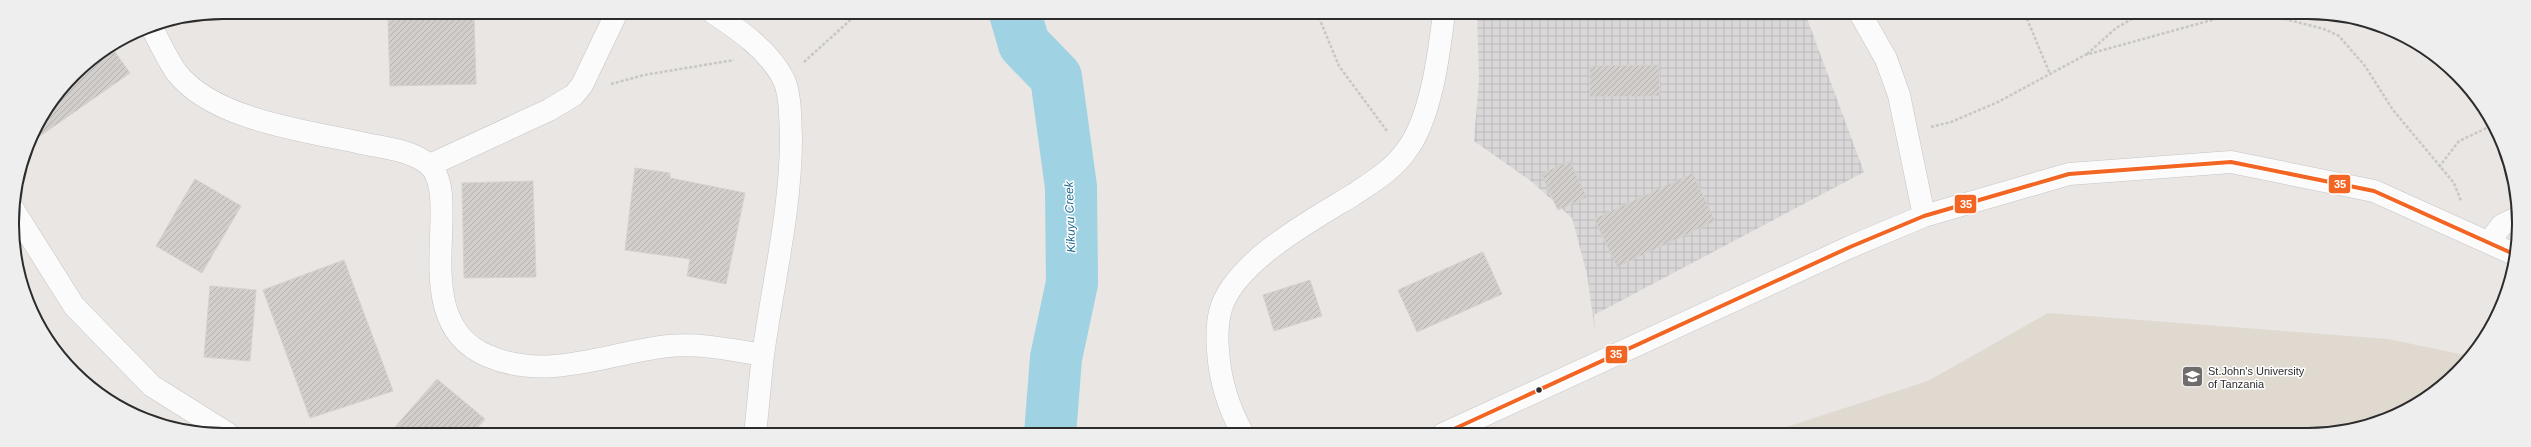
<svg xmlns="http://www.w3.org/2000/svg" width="2531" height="447" font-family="Helvetica,sans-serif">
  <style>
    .industrial { fill: url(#industrial-grid) }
    .education { fill: #dfd9d0 }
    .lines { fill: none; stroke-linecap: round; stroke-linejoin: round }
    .river { stroke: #9fd2e2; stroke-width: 52 }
    .building { fill: url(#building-hatch); stroke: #d4d2cf }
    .street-casing { stroke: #c6c4c5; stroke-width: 23 }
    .secondary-casing { stroke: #c6c4c5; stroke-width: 23 }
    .path { stroke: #c7c7c6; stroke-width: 2.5; stroke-dasharray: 3 2; stroke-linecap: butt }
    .street { stroke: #fcfbfb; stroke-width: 22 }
    .secondary { stroke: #fcfbfb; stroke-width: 22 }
    .bus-1-casing { stroke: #fff; stroke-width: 7 }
    .bus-1 { stroke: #f26522; stroke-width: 4 }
    .bus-dot { fill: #2c2c2c; stroke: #fff; stroke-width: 1.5 }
    .labels { text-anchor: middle; stroke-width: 3; stroke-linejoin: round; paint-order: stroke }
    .poi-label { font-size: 11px; fill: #2c2c2c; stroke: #fff; text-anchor: start }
    .water-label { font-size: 12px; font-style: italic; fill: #1d698f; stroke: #fff }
    .rim { fill: none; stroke: #2c2c2c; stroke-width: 2 }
    .line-badge { stroke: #fff; stroke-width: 1.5 }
    .badge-label { font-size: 11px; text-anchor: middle; font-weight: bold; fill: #fff }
  </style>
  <defs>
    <pattern id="industrial-grid" width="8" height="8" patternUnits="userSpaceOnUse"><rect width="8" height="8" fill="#dad7d9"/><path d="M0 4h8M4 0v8" fill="none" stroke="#bbb9ba"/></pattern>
    <pattern id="building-hatch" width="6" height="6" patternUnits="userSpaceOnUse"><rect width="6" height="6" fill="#d1cecc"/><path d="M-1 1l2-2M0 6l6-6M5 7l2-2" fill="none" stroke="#b4b1af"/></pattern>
  </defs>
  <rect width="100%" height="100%" fill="#e9e6e3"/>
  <path class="industrial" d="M 1477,13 L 1805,13 L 1864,172 L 1594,315 L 1595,332 L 1587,274 L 1572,218 L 1531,181 L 1474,141 L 1479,79 Z"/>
  <path class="education" d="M 2048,313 L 2388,339 L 2469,356 L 2457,373 L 2401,413 L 2322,435 L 1765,434 L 1928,381 Z"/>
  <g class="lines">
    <path class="river" d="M 1015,13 L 1024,44 L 1056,77 L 1071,187 L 1072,283 L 1056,358 L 1050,434"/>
  </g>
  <path class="building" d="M 474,18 L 476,84 L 390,86 L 388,20 Z
    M 112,48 L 130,73 L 30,143 L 29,142 L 74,74 Z
    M 1659,65 L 1660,96 L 1590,97 L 1590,66 Z
    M 1570,161 L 1587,197 L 1558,210 L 1541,174 Z
    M 635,168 L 670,173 L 670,178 L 745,193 L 726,284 L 687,276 L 690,259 L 625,250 Z
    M 1693,173 L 1715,221 L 1617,267 L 1594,219 Z
    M 195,179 L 241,206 L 202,273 L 156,246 Z
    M 533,181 L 536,277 L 464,278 L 462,183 Z
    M 1483,252 L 1502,294 L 1417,332 L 1398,290 Z
    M 344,260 L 393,391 L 310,418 L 263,290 Z
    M 1310,280 L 1322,316 L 1274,331 L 1263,295 Z
    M 210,286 L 256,290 L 250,361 L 204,357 Z
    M 437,379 L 485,419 L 473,433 L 390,433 Z"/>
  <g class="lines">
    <defs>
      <path id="street" d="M 712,12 C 739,30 769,50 784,80 C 791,97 790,119 791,137 C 791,211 773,282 763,355 C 760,381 758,408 755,434
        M 151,26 C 159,41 167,59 177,73 C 215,121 309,131 366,144 C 387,148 412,151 428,164 C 466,194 403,321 488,356 C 548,382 609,352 669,346 C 701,343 732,350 763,355
        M 430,165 L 549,110 L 574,95 L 582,85 L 617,12
        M 13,209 L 74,306 L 152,386 L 227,433
        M 2489,242 L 2502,225 L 2515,219
        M 1243,434 C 1228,407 1220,382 1218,351 C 1217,338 1217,325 1220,312 C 1232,263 1312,220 1353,195 C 1372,182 1393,170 1406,151 C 1431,119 1439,54 1444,13"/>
      <path id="secondary" d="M 1860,13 L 1886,59 L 1899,95 L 1924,216
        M 1443,434 L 1850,247 L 1924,216 L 2069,174 L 2231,162 L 2374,191 L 2516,255"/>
    </defs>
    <use href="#street" class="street-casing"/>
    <use href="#secondary" class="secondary-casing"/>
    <path class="path" d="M 1317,13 L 1339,66 L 1387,131
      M 2025,14 L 2050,74
      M 2087,54 L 2116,28 L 2141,14
      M 804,62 L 858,13
      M 611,84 L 644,75 L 734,60
      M 1931,127 L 1951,122 L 1998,102 L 2085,55 L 2219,18 L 2281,18 L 2324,29 L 2339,36 L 2365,66 L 2393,110 L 2454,183 L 2461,201
      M 2439,167 L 2459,141 L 2491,126"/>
    <use href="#street" class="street"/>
    <use href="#secondary" class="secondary"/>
    <defs>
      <path id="bus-1" d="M 1443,434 L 1850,247 L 1924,216 L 2069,174 L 2231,162 L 2374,191 L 2516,255"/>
    </defs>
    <use href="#bus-1" class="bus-1-casing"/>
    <use href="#bus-1" class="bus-1"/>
  </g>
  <defs>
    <symbol id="university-square" viewBox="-11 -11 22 22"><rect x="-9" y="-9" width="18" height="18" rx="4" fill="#6e6d6c" stroke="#fff"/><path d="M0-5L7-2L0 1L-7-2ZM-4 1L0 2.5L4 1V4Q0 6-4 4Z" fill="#fff"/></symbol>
  </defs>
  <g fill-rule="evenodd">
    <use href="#university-square" x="2180" y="364" width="25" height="25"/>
  </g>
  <circle class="bus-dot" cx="1539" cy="390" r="3.5"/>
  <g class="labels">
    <g class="poi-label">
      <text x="2208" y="375">St.John's University<tspan x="2208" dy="13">of Tanzania</tspan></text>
    </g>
    <g class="water-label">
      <text transform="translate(1070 217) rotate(-92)" y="4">Kikuyu Creek</text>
    </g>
  </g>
  <path d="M0 0H2531V447H0ZM223 19H2308A204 204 0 0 1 2512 223V224A204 204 0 0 1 2308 428H223A204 204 0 0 1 19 224V223A204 204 0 0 1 223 19Z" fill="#eee" fill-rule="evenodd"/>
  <path class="rim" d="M223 19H2308A204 204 0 0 1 2512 223V224A204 204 0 0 1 2308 428H223A204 204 0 0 1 19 224V223A204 204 0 0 1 223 19Z"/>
  <g class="line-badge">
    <rect x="2328" y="174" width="23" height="20" rx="4" fill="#f26522"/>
    <rect x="1954" y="194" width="23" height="20" rx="4" fill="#f26522"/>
    <rect x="1605" y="345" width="23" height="19" rx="4" fill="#f26522"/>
  </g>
  <g class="badge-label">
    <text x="2340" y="188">35</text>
    <text x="1966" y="208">35</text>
    <text x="1616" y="358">35</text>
  </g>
</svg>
